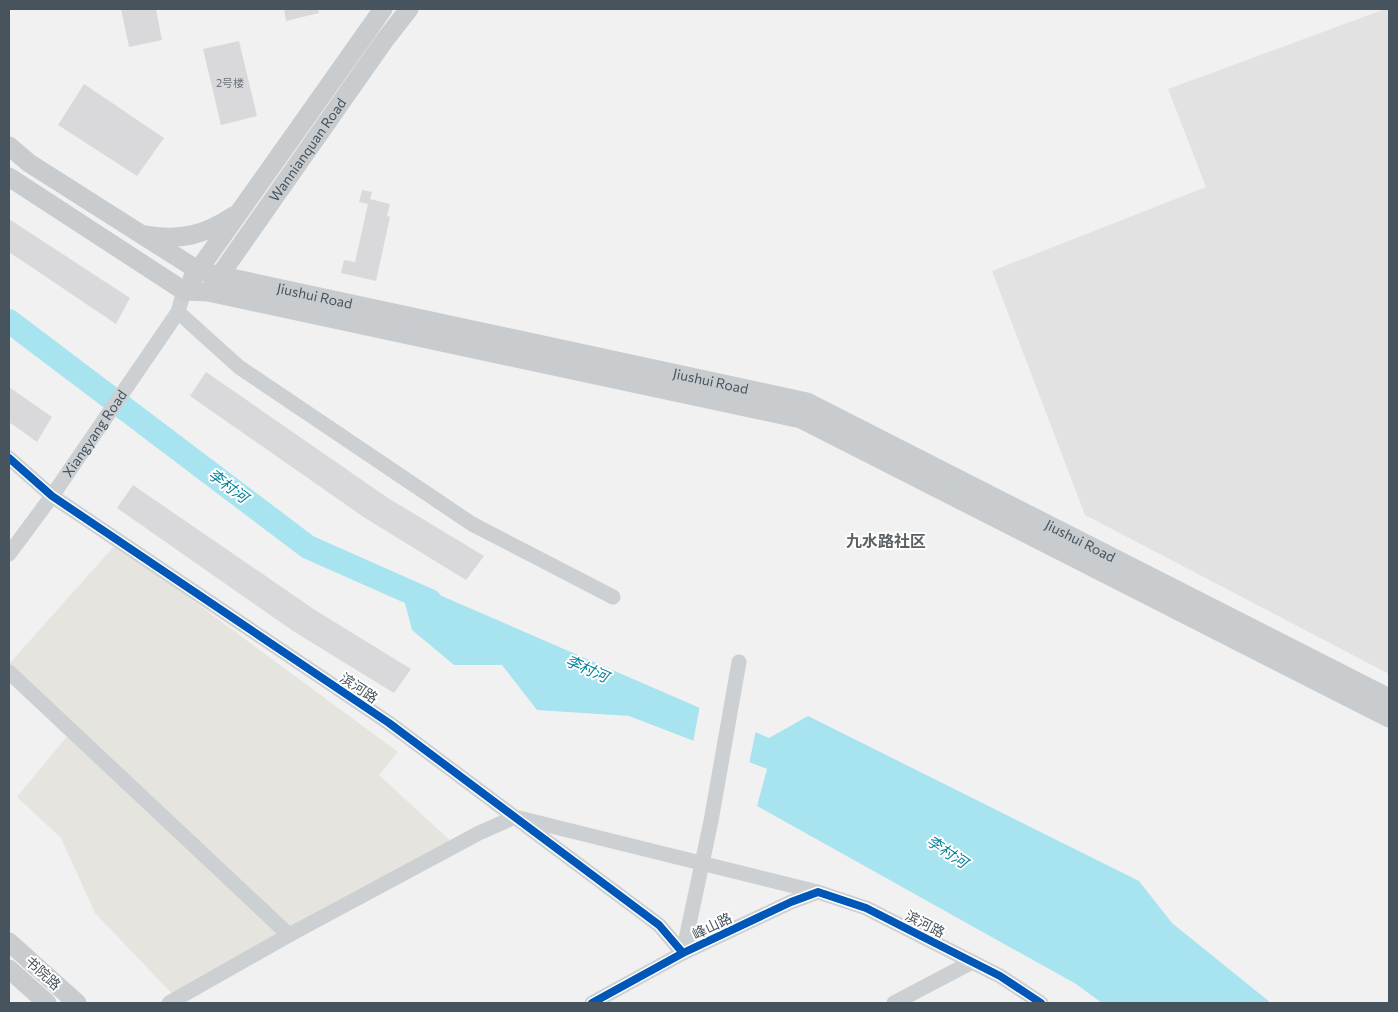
<svg xmlns="http://www.w3.org/2000/svg" width="1398" height="1012" font-family="Commissioner,'Noto Sans SC',sans-serif">
  <style>
    .commercial { fill: #e6e4df }
    .education { fill: #e3e2e3 }
    .water { fill: #a8e4f0 }
    .pier { fill: #f2f1f1 }
    .lines { fill: none; stroke-linecap: round; stroke-linejoin: round }
    .river { stroke: #a8e4f0; stroke-width: 24 }
    .building { fill: #d9d9db }
    .minor { stroke: #cdd0d2; stroke-width: 15 }
    .major { stroke: #c8cccf; stroke-width: 19 }
    .cycleway-casing { stroke: #fff; stroke-width: 11 }
    .cycleway { stroke: #0057b8; stroke-width: 8 }
    .labels { text-anchor: middle; stroke-width: 4; stroke-linejoin: round; paint-order: stroke }
    .number-label { font-size: 11px; fill: #6d777e }
    .street-label { font-size: 14px; fill: #47545e; stroke: #fff }
    .water-label { font-size: 15px; font-style: italic; fill: #088299; stroke: #fff }
    .quarter-label { font-size: 16px; font-weight: bold; fill: #5c6165; stroke: #fff }
  </style>
  <rect width="100%" height="100%" fill="#f2f1f1"/>
  <path class="commercial" d="M 116,544 L 398,752 L 379,775 L 456,846 L 177,999 L 95,913 L 61,838 L 17,797 L 69,734 L 9,677 L 9,664 Z"/>
  <path class="education" d="M 1385,9 L 1389,9 L 1389,674 L 1085,515 L 992,271 L 1206,187 L 1168,89 Z"/>
  <path class="water" d="M 398,577 L 769,738 L 808,716 L 1139,881 L 1172,923 L 1271,1003 L 1102,1003 L 1076,984 L 757,806 L 767,769 L 629,716 L 537,710 L 502,665 L 454,665 L 412,630 Z"/>
  <path class="pier" d="M 700,705 L 756,730 L 749,764 L 693,743 Z"/>
  <g class="lines">
    <path class="river" d="M 9,321 L 308,547 L 430,601"/>
  </g>
  <path class="building" d="M 121,9 L 156,9 L 162,40 L 129,47 Z
    M 284,9 L 318,9 L 319,13 L 286,21 Z
    M 239,41 L 257,116 L 221,125 L 203,49 Z
    M 84,84 L 164,138 L 137,176 L 58,125 Z
    M 362,190 L 372,192 L 370,199 L 390,204 L 387,216 L 390,217 L 376,281 L 341,273 L 344,260 L 355,262 L 368,204 L 359,202 Z
    M 9,219 L 130,298 L 116,324 L 9,252 Z
    M 206,372 L 388,498 L 484,556 L 466,580 L 365,518 L 190,396 Z
    M 9,387 L 52,417 L 37,442 L 9,422 Z
    M 133,485 L 315,610 L 411,669 L 394,693 L 293,631 L 117,508 Z"/>
  <g class="lines">
    <g class="minor">
      <path d="M 178,312 L 239,367 L 472,524 L 613,597"/>
      <path d="M 9,458 L 52,496 L 389,723 L 659,925 L 683,953"/>
      <path id="s1" d="M 9,554 L 52,496 L 178,312 L 184,291"/>
      <path d="M 9,672 L 289,935"/>
      <path d="M 683,953 L 711,821 L 739,662"/>
      <path d="M 169,1003 L 289,935 L 479,833 L 515,817 L 818,892"/>
      <path d="M 592,1003 L 683,953 L 791,902 L 818,892 L 866,908 L 1000,976 L 1041,1003"/>
      <path d="M 894,1003 L 972,962"/>
    </g>
    <g class="major">
      <path id="s2" d="M 9,146 L 29,163 L 199,271 L 807,402 L 1389,698"/>
      <path d="M 9,177 L 184,291 L 208,292 L 801,419 L 1389,718"/>
      <path d="M 146,235 C 180,241 205,235 233,216"/>
      <path d="M 192,279 L 383,9"/>
      <path id="s3" d="M 213,285 L 384,41 L 409,9"/>
      <path d="M 9,942 L 77,1003"/>
      <path d="M 9,969 L 47,1003"/>
    </g>
    <defs>
      <path id="cycleway" d="M 9,458 L 52,496 L 389,723 L 659,925 L 683,953
        M 592,1003 L 683,953 L 791,902 L 818,892 L 866,908 L 1000,976 L 1041,1003"/>
    </defs>
    <use href="#cycleway" class="cycleway-casing"/>
    <use href="#cycleway" class="cycleway"/>
  </g>
  <g class="labels">
    <g class="number-label">
      <text x="230" y="87">2号楼</text>
    </g>
    <g class="street-label">
      <text dy="5" stroke="none"><textPath href="#s3" startOffset="165">Wannianquan Road</textPath></text>
      <text dy="5" stroke="none"><textPath href="#s2" startOffset="346">Jiushui Road</textPath></text>
      <text dy="5" stroke="none"><textPath href="#s2" startOffset="751">Jiushui Road</textPath></text>
      <text dy="5" stroke="none"><textPath href="#s1" startOffset="148">Xiangyang Road</textPath></text>
      <text dy="5" stroke="none"><textPath href="#s2" startOffset="1156">Jiushui Road</textPath></text>
      <text transform="translate(359 688) rotate(34)" y="5">滨河路</text>
      <text transform="translate(925 924) rotate(27)" y="5">滨河路</text>
      <text transform="translate(712 926) rotate(-26)" y="5">峰山路</text>
      <text transform="translate(43 973) rotate(42)" y="5">书院路</text>
    </g>
    <g class="water-label">
      <text transform="translate(228 486) rotate(37)" y="5">李村河</text>
      <text transform="translate(587 669) rotate(24)" y="5">李村河</text>
      <text transform="translate(947 852) rotate(34)" y="5">李村河</text>
    </g>
    <g class="quarter-label">
      <text x="886" y="547">九水路社区</text>
    </g>
  </g>
  <rect width="1398" height="1012" fill="none" stroke="#47545e" stroke-width="20"/>
</svg>
